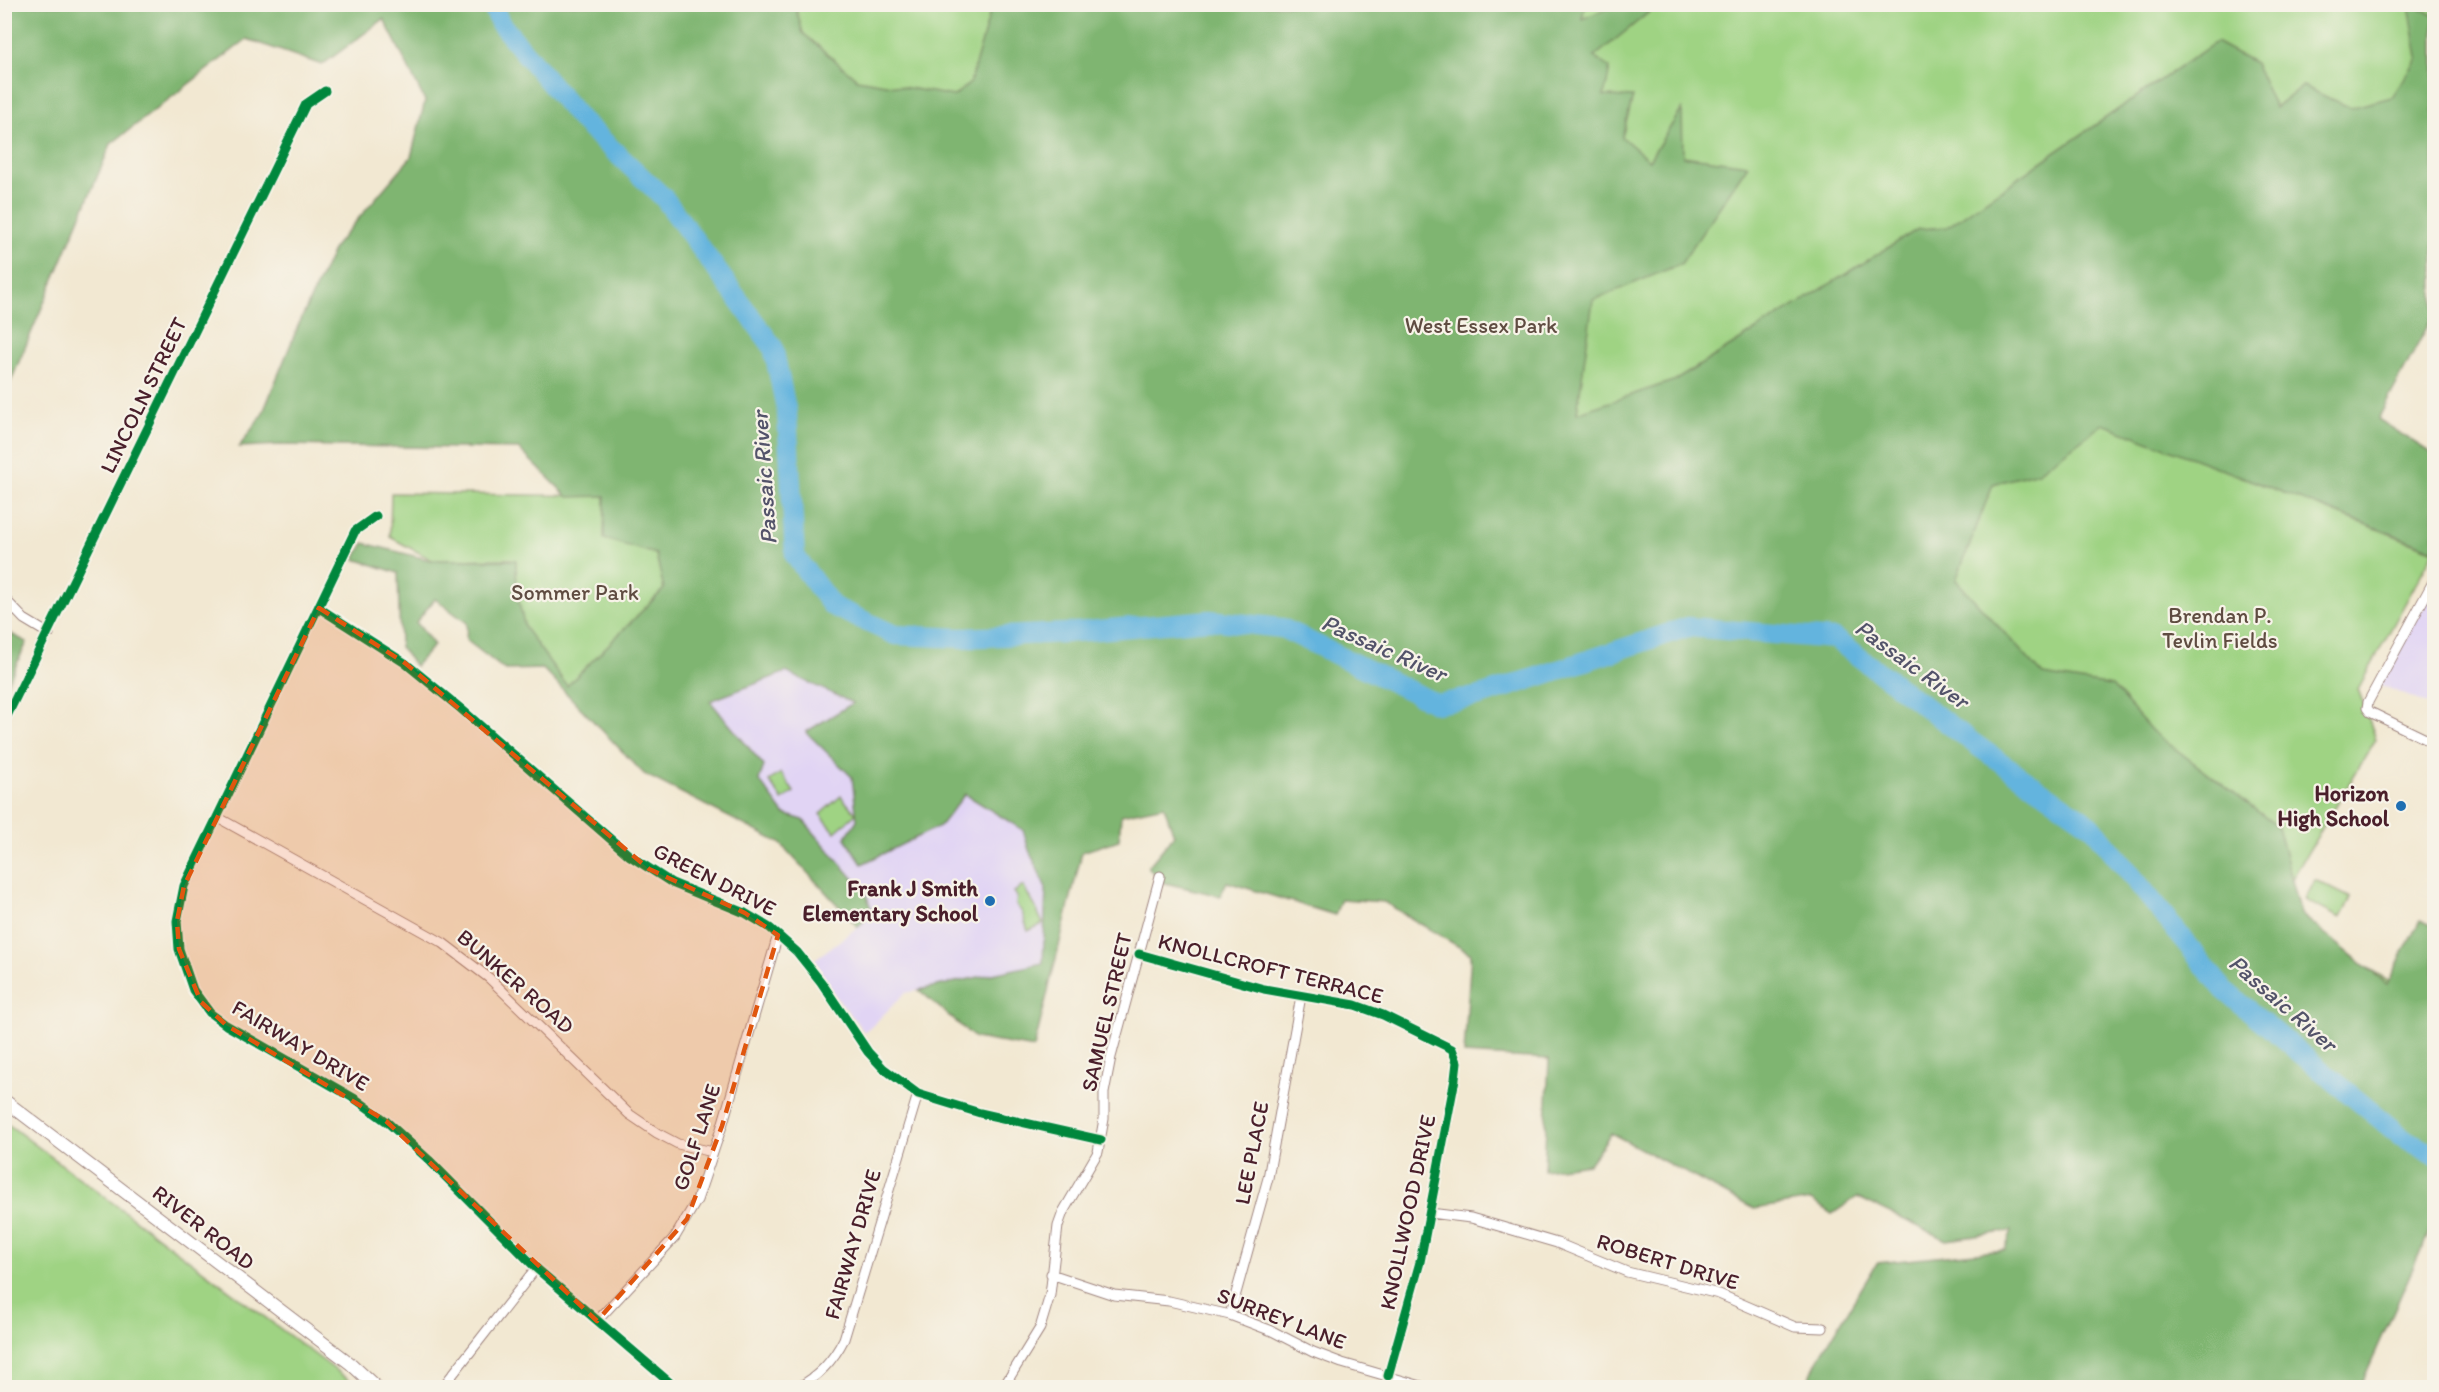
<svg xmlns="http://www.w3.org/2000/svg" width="2439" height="1392" font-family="Itim,sans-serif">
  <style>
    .built { fill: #e1d4f4 }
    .green { fill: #9fd383; stroke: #747957; stroke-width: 1.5 }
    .forest { fill: #7fb571; stroke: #646a4e; stroke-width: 1.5 }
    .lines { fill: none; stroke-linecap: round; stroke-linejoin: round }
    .river { stroke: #63b4de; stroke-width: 20 }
    .street-casing { stroke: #9e847e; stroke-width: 11 }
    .secondary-casing { stroke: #9e847e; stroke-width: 14 }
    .street { stroke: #fff; stroke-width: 9 }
    .secondary { stroke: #fff; stroke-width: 12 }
    .cycleway-casing { stroke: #f7f3e8; stroke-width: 13 }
    .cycleway { stroke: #00873e; stroke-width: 9 }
    .marked { fill: #e0560e; fill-opacity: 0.2; stroke: #e0560e; stroke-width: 4.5; stroke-dasharray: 12 8; stroke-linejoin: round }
    .poi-dot { fill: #1f6fb2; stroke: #f7f3e8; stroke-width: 2 }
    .labels { text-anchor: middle; stroke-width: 4.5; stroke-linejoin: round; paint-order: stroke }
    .park-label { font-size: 22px; fill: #5f4c41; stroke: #f7f3e8 }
    .street-label { font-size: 22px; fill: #4a1f2b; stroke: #f7f3e8 }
    .poi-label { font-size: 22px; font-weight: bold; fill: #4a1f2b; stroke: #f7f3e8; text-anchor: end }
    .water-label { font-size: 24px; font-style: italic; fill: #53536a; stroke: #f7f3e8 }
  </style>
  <rect width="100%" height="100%" fill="#f7f3e8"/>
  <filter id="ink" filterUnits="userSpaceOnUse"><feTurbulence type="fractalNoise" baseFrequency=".0167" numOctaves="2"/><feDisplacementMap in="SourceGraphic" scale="12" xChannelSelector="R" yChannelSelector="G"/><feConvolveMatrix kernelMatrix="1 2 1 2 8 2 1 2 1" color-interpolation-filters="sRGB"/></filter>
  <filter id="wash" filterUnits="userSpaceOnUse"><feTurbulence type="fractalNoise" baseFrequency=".008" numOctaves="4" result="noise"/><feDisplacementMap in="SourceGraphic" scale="24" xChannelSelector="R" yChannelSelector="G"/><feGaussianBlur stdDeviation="1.35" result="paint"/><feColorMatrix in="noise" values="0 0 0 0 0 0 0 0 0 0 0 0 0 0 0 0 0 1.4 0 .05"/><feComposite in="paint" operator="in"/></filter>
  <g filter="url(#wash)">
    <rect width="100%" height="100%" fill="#f2e8d2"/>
    <path class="built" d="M 2434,583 L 2434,707 L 2379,684 Z
      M 786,672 L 854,703 L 806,732 L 852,777 L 857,820 L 940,826 L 965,794 L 1023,830 L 1029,850 L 1046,888 L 1043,963 L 905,993 L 865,1033 L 835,995 L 814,960 L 858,927 L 872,913 L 803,820 L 784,815 L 759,780 L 710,701 Z"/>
    <path class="green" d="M 515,5 L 2434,5 L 2434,252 L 2318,506 L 2434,551 L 2358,689 L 2376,739 L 2272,912 L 2434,1007 L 2434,1112 Z
      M 391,493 L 605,496 L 656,554 L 664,589 L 567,687 L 517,622 L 511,559 L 432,560 L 390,537 Z
      M 781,773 L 794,792 L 782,800 L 769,781 Z
      M 841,796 L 856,814 L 835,832 L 820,814 Z
      M 2315,880 L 2351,898 L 2340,918 L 2305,900 Z
      M 1023,886 L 1035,906 L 1043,924 L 1028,931 L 1022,912 L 1016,905 L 1017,897 L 1014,892 Z
      M 4,1122 L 5,1122 L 358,1387 L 5,1387 Z"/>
    <path class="forest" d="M 5,5 L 795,5 L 803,33 L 857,79 L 954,96 L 970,83 L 992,5 L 1585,5 L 1582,19 C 1604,9 1629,0 1653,9 L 1594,57 L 1610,68 L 1604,96 L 1633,97 L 1622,137 L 1649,160 L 1682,109 L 1683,156 L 1748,165 L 1681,264 L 1593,300 L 1577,413 L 1676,380 L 1918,229 L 1947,227 L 2216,42 L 2255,63 L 2275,108 L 2303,86 L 2350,108 L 2392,97 L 2418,58 L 2409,5 L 2415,5 L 2434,16 L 2434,314 L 2378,419 L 2434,455 L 2434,550 L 2103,424 L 2038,472 L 1993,484 L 1956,580 L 2043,675 L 2112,686 L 2152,731 L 2278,827 L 2301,914 L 2387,984 L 2420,920 L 2434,926 L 2434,1226 L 2432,1225 L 2360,1387 L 1806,1387 L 1816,1363 L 1877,1263 L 2005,1250 L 2012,1231 L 1946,1240 L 1857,1197 L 1832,1214 L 1811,1200 L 1754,1209 L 1611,1133 L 1589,1164 L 1544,1170 L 1549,1059 L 1464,1054 L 1471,954 L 1384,902 L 1341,899 L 1335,915 L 1227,882 L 1220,896 L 1161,882 L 1148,867 L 1174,835 L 1164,806 L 1121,815 L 1119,840 L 1082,852 L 1034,1048 L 975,1038 L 919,990 L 1043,963 L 1046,888 L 1029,850 L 1023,830 L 965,794 L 940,826 L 862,864 L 845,838 L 857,820 L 852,777 L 806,732 L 853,703 L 786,672 L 710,701 L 764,766 L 759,780 L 784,814 L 803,820 L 866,893 L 872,912 L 858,927 L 780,843 L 644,774 L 543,669 L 505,670 L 466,640 L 467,623 L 435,599 L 416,622 L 434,645 L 415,666 L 400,647 L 398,573 L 355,559 L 364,543 L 430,560 L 516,560 L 517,594 L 525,628 L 567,686 L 664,589 L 656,554 L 604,539 L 605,496 L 568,497 L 519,449 L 281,445 L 239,447 L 262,415 L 298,326 L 335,246 L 411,157 L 425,101 L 384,19 L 322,65 L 247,39 L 111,144 L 5,395 L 4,266 L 10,256 L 4,252 Z
      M 5,631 L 27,642 L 5,689 Z"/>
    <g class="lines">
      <path class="river" d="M 492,4 L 500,23 L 580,119 L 664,198 L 773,347 L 787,413 L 795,556 L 832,606 L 895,635 L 962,638 L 1065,633 L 1210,620 L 1282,628 L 1437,704 L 1480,696 L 1688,627 L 1835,639 L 1979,747 L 2091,825 L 2224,990 L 2402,1137 L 2434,1155"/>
    </g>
  </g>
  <g filter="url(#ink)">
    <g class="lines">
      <defs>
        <path id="street" d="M 376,516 L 355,531 L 184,886 L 177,921 L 179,949 L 193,990 L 210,1013 L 226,1025 L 357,1100 L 386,1121 L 429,1160 L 536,1268 L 676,1388
          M 2434,580 L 2368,702 L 2367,708 L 2370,712 L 2434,743
          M 4,598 L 24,619 L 49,634
          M 319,608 L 405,663 L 460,708 L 630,856 L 672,883 L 745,913 L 770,928 L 797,952 L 821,982 L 868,1052 L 883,1068 L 918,1094 L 980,1113 L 1101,1140
          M 4,722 L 306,104 L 325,91
          M 217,817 L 443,943 L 489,978 L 629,1114 L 657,1133 L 678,1144 L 713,1152
          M 1139,954 L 1264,989 L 1355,1005 L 1383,1015 L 1452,1049 L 1457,1062 L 1455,1079 L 1420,1262 L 1388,1376
          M 1430,1213 L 1471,1218 L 1509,1229 L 1557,1243 L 1627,1272 L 1719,1294 L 1795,1327 L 1823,1328
          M 1051,1274 L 1114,1295 L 1169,1301 L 1230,1315 L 1272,1331 L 1313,1352 L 1342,1363 L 1428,1388
          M 1230,1315 L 1268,1178 L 1301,996
          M 597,1321 L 675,1237 L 697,1200 L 722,1126 L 778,935
          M 442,1388 L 536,1268
          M 797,1388 C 819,1376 833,1361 844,1339 L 918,1094
          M 1003,1388 L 1040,1328 L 1050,1295 L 1058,1226 L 1063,1212 L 1098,1152 L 1104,1119 L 1104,1093 L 1111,1057 L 1160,876"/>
        <path id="secondary" d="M 4,1100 L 351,1364 L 377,1388"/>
      </defs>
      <use href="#street" class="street-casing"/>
      <use href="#secondary" class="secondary-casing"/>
      <use href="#street" class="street"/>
      <use href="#secondary" class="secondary"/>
      <defs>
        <path id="cycleway" d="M 376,516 L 355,531 L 184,886 L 177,921 L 179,949 L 193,990 L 210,1013 L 226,1025 L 357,1100 L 386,1121 L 429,1160 L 536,1268 L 676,1388
          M 319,608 L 405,663 L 460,708 L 630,856 L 672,883 L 745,913 L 770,928 L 797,952 L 821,982 L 868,1052 L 883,1068 L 918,1094 L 980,1113 L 1101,1140
          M 4,722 L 306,104 L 325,91
          M 1139,954 L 1264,989 L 1355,1005 L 1383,1015 L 1452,1049 L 1457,1062 L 1455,1079 L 1420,1262 L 1388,1376"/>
      </defs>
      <use href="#cycleway" class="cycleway-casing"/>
      <use href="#cycleway" class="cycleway"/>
    </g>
  </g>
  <path class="marked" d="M 319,608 L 405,663 L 649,869 L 745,913 L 778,935 L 722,1126 L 687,1219 L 597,1321 L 386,1121 L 226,1025 L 201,1002 L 179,949 L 177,921 L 184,886 Z"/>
  <g class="poi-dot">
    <circle cx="2401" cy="806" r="6"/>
    <circle cx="990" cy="901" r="6"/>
  </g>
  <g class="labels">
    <g class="park-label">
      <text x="1481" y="333">West Essex Park</text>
      <text x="575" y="600">Sommer Park</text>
      <text x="2220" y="623">Brendan P.<tspan x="2220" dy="25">Tevlin Fields</tspan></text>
    </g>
    <g class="street-label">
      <text transform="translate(143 395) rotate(-64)" y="8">LINCOLN STREET</text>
      <text transform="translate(715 879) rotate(27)" y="8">GREEN DRIVE</text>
      <text transform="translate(1271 968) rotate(14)" y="8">KNOLLCROFT TERRACE</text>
      <text transform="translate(516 981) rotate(41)" y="8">BUNKER ROAD</text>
      <text transform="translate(1106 1012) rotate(-77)" y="8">SAMUEL STREET</text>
      <text transform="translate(301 1045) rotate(31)" y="8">FAIRWAY DRIVE</text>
      <text transform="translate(696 1137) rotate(-72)" y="8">GOLF LANE</text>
      <text transform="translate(1251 1153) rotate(-79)" y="8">LEE PLACE</text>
      <text transform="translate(1407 1212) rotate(-78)" y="8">KNOLLWOOD DRIVE</text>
      <text transform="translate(204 1227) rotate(38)" y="8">RIVER ROAD</text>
      <text transform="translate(852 1244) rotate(-74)" y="8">FAIRWAY DRIVE</text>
      <text transform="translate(1668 1261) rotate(17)" y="8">ROBERT DRIVE</text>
      <text transform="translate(1282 1318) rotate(21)" y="8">SURREY LANE</text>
    </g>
    <g class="poi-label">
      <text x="2389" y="801">Horizon<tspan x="2389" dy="25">High School</tspan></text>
      <text x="978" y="896">Frank J Smith<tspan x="978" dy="25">Elementary School</tspan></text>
    </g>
    <g class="water-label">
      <text transform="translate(764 478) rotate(-94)" y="8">Passaic River</text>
      <text transform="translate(1384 648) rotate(24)" y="8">Passaic River</text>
      <text transform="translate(1912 664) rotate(36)" y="8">Passaic River</text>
      <text transform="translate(2283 1003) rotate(41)" y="8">Passaic River</text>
    </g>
  </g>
  <rect width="2439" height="1392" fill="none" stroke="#f7f3e8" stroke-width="24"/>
</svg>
